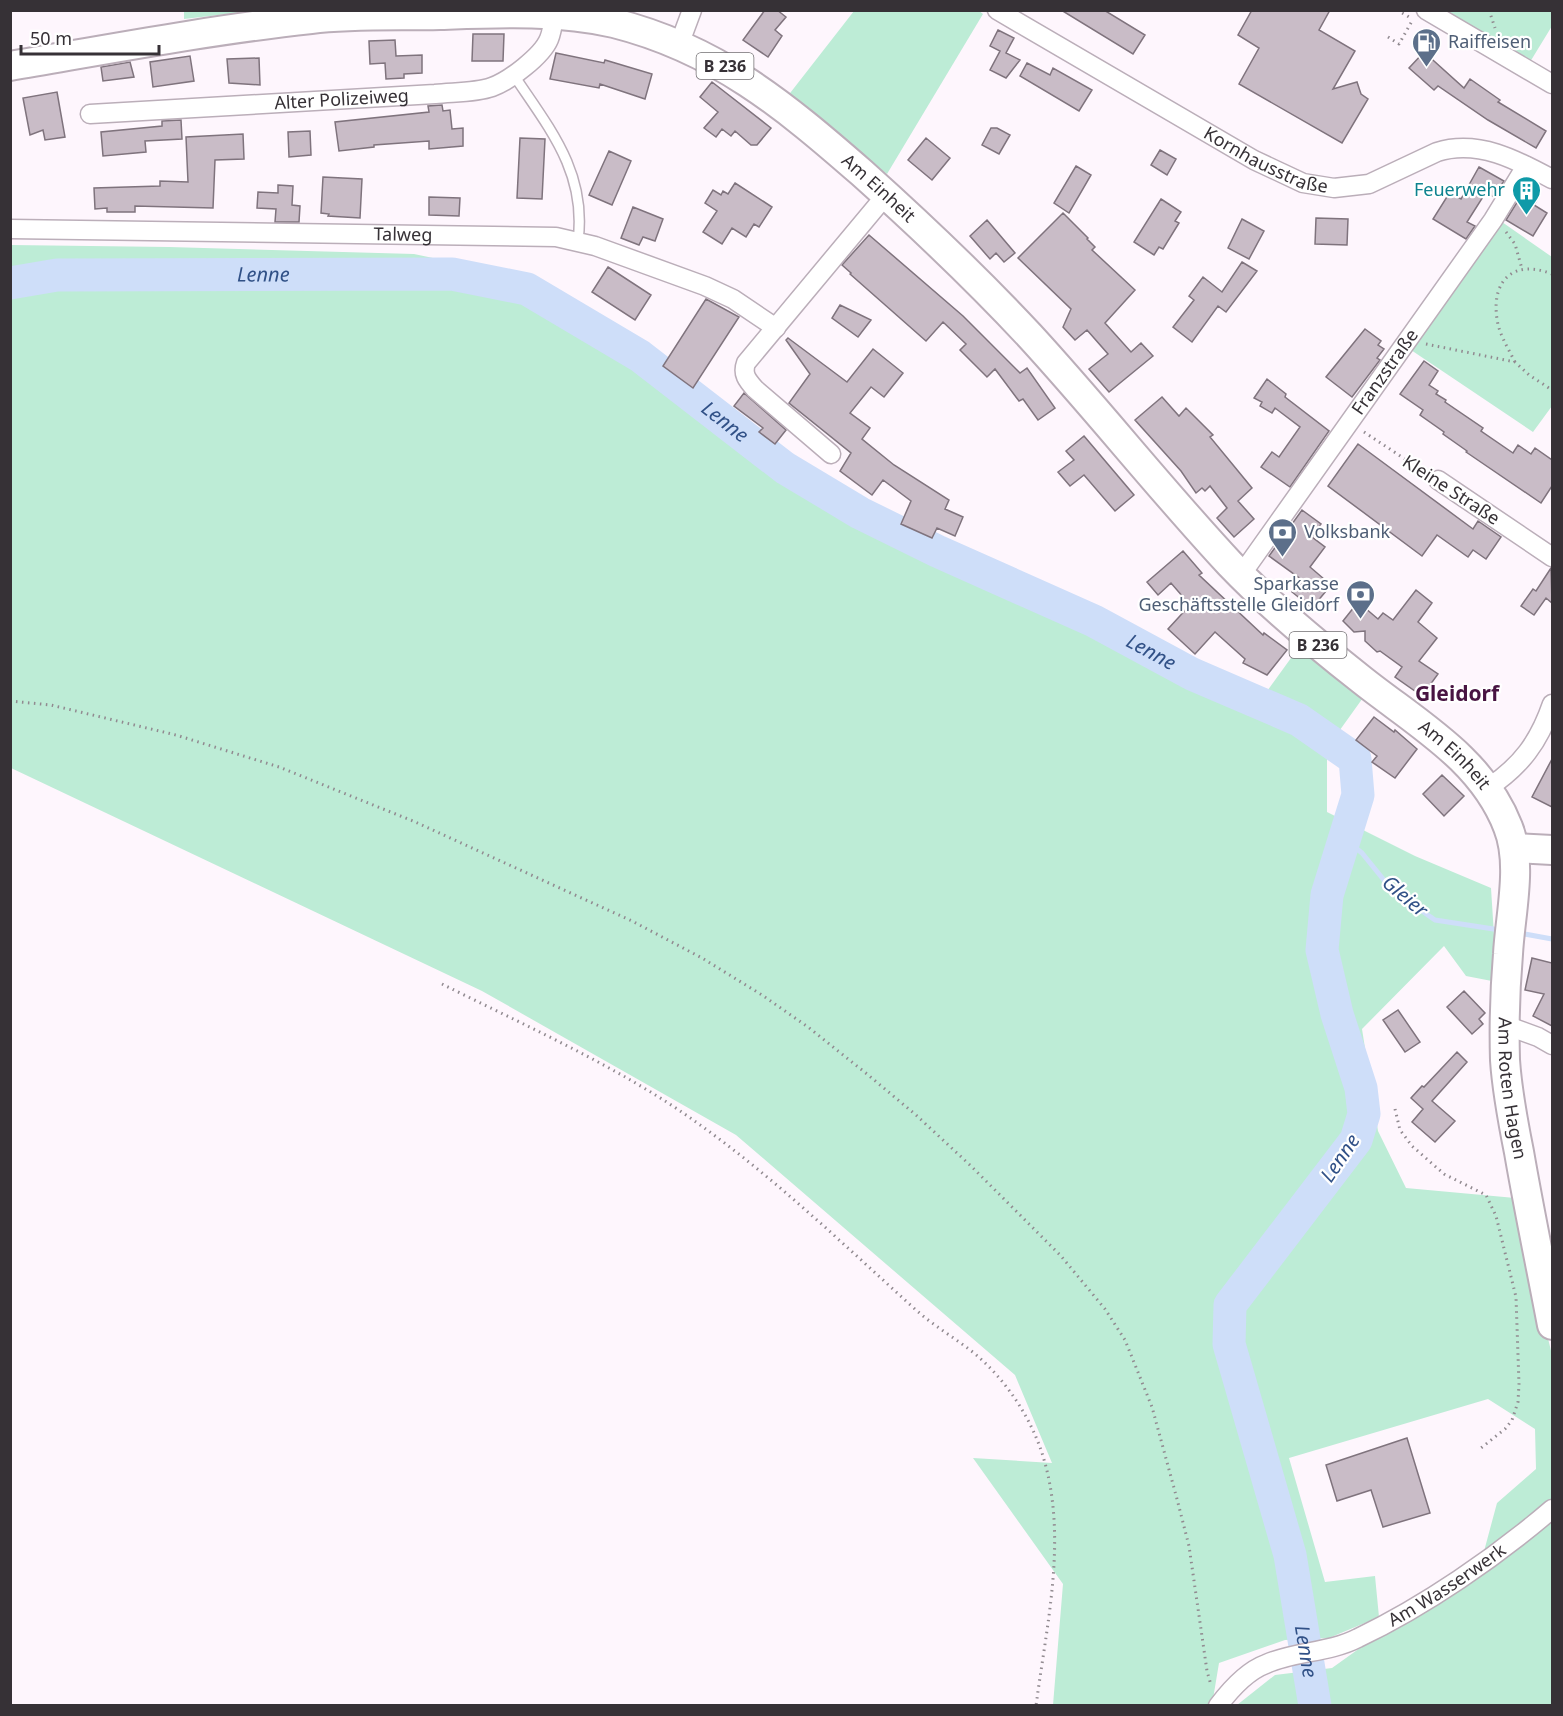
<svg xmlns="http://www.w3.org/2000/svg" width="1563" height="1716" font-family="'Noto Sans',sans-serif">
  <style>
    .green { fill: #bdecd6 }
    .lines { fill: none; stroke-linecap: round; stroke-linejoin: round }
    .stream { stroke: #cedef9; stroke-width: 5 }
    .river { stroke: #cedef9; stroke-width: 33 }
    .building { fill: #c9bcc7; stroke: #7f737d; stroke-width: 1.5 }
    .lane-casing { stroke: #bbaeb9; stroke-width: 12 }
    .street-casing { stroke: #bbaeb9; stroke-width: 21 }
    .primary-casing { stroke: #bbaeb9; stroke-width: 32 }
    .path { stroke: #918a90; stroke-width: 3; stroke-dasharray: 1.5 4.5; stroke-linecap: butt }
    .lane { stroke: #fff; stroke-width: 9 }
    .street { stroke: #fff; stroke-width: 18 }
    .primary { stroke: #fff; stroke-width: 28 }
    .labels { text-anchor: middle; stroke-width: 4.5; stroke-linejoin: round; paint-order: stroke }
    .shield { fill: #fff; stroke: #726f72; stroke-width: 1.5 }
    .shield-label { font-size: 16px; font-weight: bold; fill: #363136 }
    .service-label { font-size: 18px; fill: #4e5e75; stroke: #fff; text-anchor: start }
    .street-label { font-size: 18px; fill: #363136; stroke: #fff }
    .culture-label { font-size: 18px; fill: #0d838f; stroke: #fff; text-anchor: end }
    .water-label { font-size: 20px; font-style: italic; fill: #315187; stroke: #fff }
    .quarter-label { font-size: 21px; font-weight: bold; fill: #481442; stroke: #fff }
  </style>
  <rect width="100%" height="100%" fill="#fef6fd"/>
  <path class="green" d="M 184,10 L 253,10 L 253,11 L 184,19 Z
    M 978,10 L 983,14 L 887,174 L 787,97 L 854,11 Z
    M 1445,11 L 1552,11 L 1552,26 L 1530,62 Z
    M 1502,222 L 1552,257 L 1552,406 L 1533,432 L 1411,350 Z
    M 11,245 L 169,247 L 414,254 L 532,279 L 600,325 L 793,488 L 958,572 L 1076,615 L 1249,716 L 1299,647 L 1365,695 L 1327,748 L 1327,812 L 1415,856 L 1491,888 L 1497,982 L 1466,976 L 1444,946 L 1362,1029 L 1378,1131 L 1406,1188 L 1526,1199 L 1533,1276 L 1552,1355 L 1552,1705 L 1237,1705 L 1275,1675 L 1332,1668 L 1360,1648 L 1429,1607 L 1483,1555 L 1497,1503 L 1536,1469 L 1535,1429 L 1488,1399 L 1289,1458 L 1325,1582 L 1375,1576 L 1379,1617 L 1329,1638 L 1285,1640 L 1219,1663 L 1212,1705 L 1053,1705 L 1063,1584 L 973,1458 L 1052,1463 L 1015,1375 L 736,1135 L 482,991 L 11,768 Z"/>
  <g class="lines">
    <path class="stream" d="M 1343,838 L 1362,853 L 1392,890 L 1435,920 L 1500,930
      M 1519,933 L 1552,939"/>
    <path class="river" id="s1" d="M 10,283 L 57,275 L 452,274 L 527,289 L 640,356 L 785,468 L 860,513 L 937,551 L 1094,621 L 1192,674 L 1299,720 L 1355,759 L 1358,795 L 1327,895 L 1322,950 L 1337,1014 L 1361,1088 L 1364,1114 L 1356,1140 L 1230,1305 L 1229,1344 L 1290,1555 L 1315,1706"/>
  </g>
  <path class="building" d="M 765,10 L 777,10 L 786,17 L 775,30 L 782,36 L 768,57 L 743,40 Z
    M 1061,10 L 1104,10 L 1145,35 L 1133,54 Z
    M 1252,10 L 1330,10 L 1319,30 L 1355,51 L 1333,89 L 1357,82 L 1361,94 L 1368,99 L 1342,143 L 1239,84 L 1259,48 L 1238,35 Z
    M 998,30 L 1014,38 L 1006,53 L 1020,60 L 1006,78 L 990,70 L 1000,51 L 990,46 Z
    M 473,34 L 504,34 L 503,61 L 472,61 Z
    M 395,40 L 396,56 L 422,55 L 422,73 L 404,74 L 404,78 L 386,79 L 385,63 L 370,64 L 369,41 Z
    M 1424,52 L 1464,88 L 1470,79 L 1500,100 L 1498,102 L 1546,131 L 1536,148 L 1488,120 L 1438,86 L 1434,90 L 1409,68 Z
    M 556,53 L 604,63 L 605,60 L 652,74 L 645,99 L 600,84 L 599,88 L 550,79 Z
    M 190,56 L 194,81 L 153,87 L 150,62 Z
    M 259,58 L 260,85 L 229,83 L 227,59 Z
    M 130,62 L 134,77 L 103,81 L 101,67 Z
    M 1027,63 L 1050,75 L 1053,68 L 1092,90 L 1079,111 L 1020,76 Z
    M 712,82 L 771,128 L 757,145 L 751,145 L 735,131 L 731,136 L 722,129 L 716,137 L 704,128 L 718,112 L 700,97 Z
    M 57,92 L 65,137 L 45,140 L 43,130 L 30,135 L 23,98 Z
    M 442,105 L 443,111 L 450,110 L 452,129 L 463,128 L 463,146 L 429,149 L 429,141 L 374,145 L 374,147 L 339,151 L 335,122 L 429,112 L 428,106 Z
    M 181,120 L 182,139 L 145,141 L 146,152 L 103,156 L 101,132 L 162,126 L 162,121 Z
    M 991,128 L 997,128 L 1010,135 L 999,154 L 982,145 Z
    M 310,131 L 311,155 L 289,157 L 288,132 Z
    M 243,134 L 244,159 L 215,160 L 213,208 L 135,206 L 135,212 L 107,212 L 107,208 L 95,209 L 94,188 L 160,186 L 160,181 L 188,182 L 186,137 Z
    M 520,138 L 545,139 L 542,199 L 517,198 Z
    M 926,138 L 950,158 L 932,180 L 908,160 Z
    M 1160,150 L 1176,159 L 1167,175 L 1151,165 Z
    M 609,151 L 631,161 L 612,205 L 589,195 Z
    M 1076,166 L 1091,175 L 1069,213 L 1054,203 Z
    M 1479,167 L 1504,181 L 1494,197 L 1486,192 L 1467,222 L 1475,226 L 1466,239 L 1433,219 L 1450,192 L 1461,199 Z
    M 323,177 L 362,179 L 360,218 L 328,216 L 329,214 L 321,213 Z
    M 735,183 L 772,207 L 759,227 L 754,224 L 746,237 L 732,228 L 722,244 L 703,232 L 717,211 L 705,203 L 713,190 L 721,195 L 723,191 L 728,194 Z
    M 278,185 L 293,186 L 292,205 L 300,206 L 299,222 L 275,222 L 276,209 L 257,208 L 258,192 L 278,193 Z
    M 1524,191 L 1537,200 L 1534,205 L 1547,213 L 1533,236 L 1506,220 Z
    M 429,197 L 460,198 L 459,216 L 429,215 Z
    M 1161,199 L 1181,212 L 1175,221 L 1179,223 L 1163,249 L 1159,247 L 1154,255 L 1134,242 Z
    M 633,207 L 663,219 L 655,241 L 643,237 L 639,245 L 621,238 Z
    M 1063,213 L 1088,238 L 1087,239 L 1095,247 L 1092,250 L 1135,290 L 1105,323 L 1131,352 L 1141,343 L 1153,356 L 1109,392 L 1089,369 L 1108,354 L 1087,330 L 1075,340 L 1063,327 L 1071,309 L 1018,258 Z
    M 1316,218 L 1348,219 L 1347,245 L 1315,244 Z
    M 1242,219 L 1264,231 L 1249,259 L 1228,248 Z
    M 987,220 L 1015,253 L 1004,262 L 996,253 L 990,259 L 970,236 Z
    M 869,235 L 963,316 L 1020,373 L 1027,368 L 1055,408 L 1038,420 L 1023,399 L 1019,401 L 995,369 L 987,377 L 960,350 L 966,344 L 943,322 L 926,341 L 850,274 L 851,273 L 842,265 Z
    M 1242,262 L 1257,271 L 1226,312 L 1218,306 L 1192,342 L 1173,327 L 1194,300 L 1189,296 L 1203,277 L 1222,292 Z
    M 608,267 L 651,295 L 635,320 L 592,292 Z
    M 706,299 L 739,317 L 693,388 L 663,366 Z
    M 840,305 L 871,320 L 858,337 L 832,318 Z
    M 1365,329 L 1381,341 L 1378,345 L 1384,349 L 1377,358 L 1380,360 L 1352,397 L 1326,377 Z
    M 788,338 L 847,382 L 873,349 L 903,373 L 884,397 L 871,387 L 850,413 L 870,428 L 862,439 L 894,465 L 949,500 L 945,509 L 963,517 L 955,536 L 937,528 L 932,538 L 901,524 L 911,501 L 883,480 L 872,495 L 840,471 L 851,453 L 789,403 L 810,374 L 786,340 Z
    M 1424,361 L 1438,371 L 1429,385 L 1438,391 L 1436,394 L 1446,400 L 1445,402 L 1483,428 L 1481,431 L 1513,453 L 1518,445 L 1531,454 L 1535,448 L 1552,460 L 1552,486 L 1541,503 L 1466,452 L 1467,451 L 1443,434 L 1444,432 L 1420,415 L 1423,410 L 1400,394 Z
    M 1267,379 L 1286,394 L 1285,397 L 1329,431 L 1290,487 L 1261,467 L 1272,452 L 1279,457 L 1300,427 L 1275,408 L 1272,413 L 1260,406 L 1262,402 L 1254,398 Z
    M 744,393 L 786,430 L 775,444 L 759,432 L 763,428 L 734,406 Z
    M 1162,397 L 1179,416 L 1186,408 L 1213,435 L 1210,437 L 1252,488 L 1238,501 L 1254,519 L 1234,537 L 1217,518 L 1227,508 L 1210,486 L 1205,491 L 1202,488 L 1196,493 L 1181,471 L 1135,420 Z
    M 1084,436 L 1134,495 L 1115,511 L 1084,475 L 1070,486 L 1058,472 L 1074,460 L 1066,451 Z
    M 1358,444 L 1473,529 L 1478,521 L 1501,537 L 1486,559 L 1473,550 L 1468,557 L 1437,535 L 1422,556 L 1328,486 Z
    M 1302,510 L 1321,524 L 1312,537 L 1325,547 L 1310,567 L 1331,585 L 1312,608 L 1292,592 L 1302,580 L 1269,556 Z
    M 1183,551 L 1202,573 L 1199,575 L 1263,635 L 1264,633 L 1287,650 L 1267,675 L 1243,663 L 1245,659 L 1215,632 L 1195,654 L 1168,629 L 1190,605 L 1171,583 L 1158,595 L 1147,582 Z
    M 1551,568 L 1552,603 L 1546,598 L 1534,615 L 1521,606 L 1533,589 L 1536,591 Z
    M 1416,590 L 1432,603 L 1418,622 L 1437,638 L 1419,661 L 1438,674 L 1422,696 L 1395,677 L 1402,667 L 1380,651 L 1377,652 L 1365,641 L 1365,631 L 1354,632 L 1343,621 L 1358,602 L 1378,619 L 1383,613 L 1393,620 Z
    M 1374,717 L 1394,732 L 1395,730 L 1417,749 L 1395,778 L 1372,762 L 1377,756 L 1356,740 Z
    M 1552,759 L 1552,807 L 1532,797 Z
    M 1442,775 L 1464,796 L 1444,816 L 1423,794 Z
    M 1532,958 L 1552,963 L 1552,1026 L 1533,1016 L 1544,994 L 1525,990 Z
    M 1464,991 L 1485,1013 L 1479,1019 L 1483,1024 L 1472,1034 L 1447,1007 Z
    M 1398,1010 L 1420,1042 L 1405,1052 L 1383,1020 Z
    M 1457,1052 L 1467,1062 L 1432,1101 L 1455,1121 L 1435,1142 L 1412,1122 L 1423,1109 L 1411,1098 L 1422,1086 L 1424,1087 Z
    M 1407,1438 L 1430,1513 L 1383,1527 L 1371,1490 L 1337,1501 L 1326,1465 Z"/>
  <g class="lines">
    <defs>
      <path id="lane" d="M 513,74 C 549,128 587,172 578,241"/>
      <g id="street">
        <path id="s2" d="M 997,10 L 1254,160 L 1303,183 L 1334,188 L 1369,184 L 1437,152 C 1478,139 1517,160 1552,179"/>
        <path d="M 1426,10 L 1552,84"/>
        <path d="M 679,45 L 692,10"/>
        <path id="s3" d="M 90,114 L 435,94 C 453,92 475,93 492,87 C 509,81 542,56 549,39 C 552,32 553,23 554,16"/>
        <path id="s4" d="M 10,229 L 556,237 L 595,246 L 705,286 L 733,299 L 776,328"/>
        <path d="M 831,454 L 755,389 C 747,380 742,374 746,363 L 886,195"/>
        <path d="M 1438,480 L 1552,557"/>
        <path id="s5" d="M 1241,575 L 1493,220 L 1526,166"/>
        <path d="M 1488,788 C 1521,766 1539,742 1552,704"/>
        <path d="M 1505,1025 L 1538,1037 L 1552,1045"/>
        <path id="s6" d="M 1218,1706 C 1230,1690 1247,1671 1266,1664 C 1295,1651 1329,1653 1358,1638 C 1425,1606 1496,1557 1552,1509"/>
      </g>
      <g id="primary">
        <path id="s7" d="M 10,66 C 110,49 210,30 311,19 C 353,14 397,16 440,15 C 497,13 558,10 614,23 C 717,49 784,105 862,173 C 920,225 976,278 1030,336 C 1098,410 1161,490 1230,564 C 1271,607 1316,644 1362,680 C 1416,723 1482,759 1508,827 C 1523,864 1510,915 1508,954 C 1505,989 1504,1025 1505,1060 C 1507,1091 1513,1122 1519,1152 C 1529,1210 1541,1267 1552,1325"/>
        <path d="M 1515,848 L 1552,850"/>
      </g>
    </defs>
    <use href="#lane" class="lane-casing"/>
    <use href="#street" class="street-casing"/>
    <use href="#primary" class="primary-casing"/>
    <path class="path" d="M 1397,10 L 1409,17
      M 1489,10 L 1495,28
      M 1388,37 L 1399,44 L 1412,21
      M 1506,232 L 1515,244 L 1522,269
      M 1426,344 L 1515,362 L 1529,375 L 1552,390
      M 1515,362 C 1508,348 1499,334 1497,319 C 1491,279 1515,259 1552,274
      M 1364,432 L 1423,471
      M 10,701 L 51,705 L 176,735 L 279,767 L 413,821 L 632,921 L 702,958 L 762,995 L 808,1027 L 867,1074 L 916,1115 L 971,1166 L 1061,1256 L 1105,1309 L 1125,1340 L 1152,1407 L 1177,1499 L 1189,1546 L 1207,1671 L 1211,1685
      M 442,984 C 526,1026 621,1068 696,1122 C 775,1178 844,1245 916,1310 C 934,1326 955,1338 974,1353 C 1004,1378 1028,1413 1041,1450 C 1069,1533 1047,1621 1036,1706
      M 1395,1109 L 1400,1130 L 1412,1146 L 1444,1174 L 1486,1195 L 1496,1216 L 1516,1297 L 1519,1384 L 1518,1402 L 1512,1420 L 1505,1429 L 1481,1448"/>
    <use href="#lane" class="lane"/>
    <use href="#street" class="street"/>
    <use href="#primary" class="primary"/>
  </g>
  <defs>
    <symbol id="fuel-pin" viewBox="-11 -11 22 30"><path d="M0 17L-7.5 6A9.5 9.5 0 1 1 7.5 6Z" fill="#5c6f8a" stroke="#fff"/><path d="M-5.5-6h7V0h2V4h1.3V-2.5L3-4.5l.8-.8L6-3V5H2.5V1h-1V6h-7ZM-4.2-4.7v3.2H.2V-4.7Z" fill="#fff"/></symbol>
    <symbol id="building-pin" viewBox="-11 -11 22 30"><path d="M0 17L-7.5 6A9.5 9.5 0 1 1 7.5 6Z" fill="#0f9aa8" stroke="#fff"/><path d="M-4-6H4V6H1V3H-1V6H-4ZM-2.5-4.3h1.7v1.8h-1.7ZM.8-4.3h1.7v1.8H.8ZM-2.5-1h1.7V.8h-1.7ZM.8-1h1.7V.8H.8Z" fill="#fff"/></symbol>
    <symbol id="bank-pin" viewBox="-11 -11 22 30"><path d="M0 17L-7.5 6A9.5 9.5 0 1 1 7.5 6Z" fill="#5c6f8a" stroke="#fff"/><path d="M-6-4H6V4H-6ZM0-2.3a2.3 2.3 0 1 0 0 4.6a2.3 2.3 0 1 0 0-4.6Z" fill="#fff"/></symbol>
  </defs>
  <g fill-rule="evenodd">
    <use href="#fuel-pin" x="1410" y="26" width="33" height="45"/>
    <use href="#building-pin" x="1510" y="174" width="33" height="45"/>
    <use href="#bank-pin" x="1266" y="516" width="33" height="45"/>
    <use href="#bank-pin" x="1344" y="578" width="33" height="45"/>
  </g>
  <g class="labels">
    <g class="shield">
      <rect x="696.5" y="53" width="57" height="26" rx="4.5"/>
      <rect x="1289.5" y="632" width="57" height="26" rx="4.5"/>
    </g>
    <g class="shield-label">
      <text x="725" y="72">B 236</text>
      <text x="1318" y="651">B 236</text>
    </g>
    <g class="service-label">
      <text x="1448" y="48">Raiffeisen</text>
      <text x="1304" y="538">Volksbank</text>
      <text x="1339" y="590" text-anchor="end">Sparkasse<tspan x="1339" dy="21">Geschäftsstelle Gleidorf</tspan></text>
    </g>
    <g class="street-label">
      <text dy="6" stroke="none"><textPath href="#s3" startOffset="252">Alter Polizeiweg</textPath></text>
      <text dy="6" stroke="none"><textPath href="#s2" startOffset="309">Kornhausstraße</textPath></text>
      <text dy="6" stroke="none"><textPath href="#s7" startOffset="924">Am Einheit</textPath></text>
      <text dy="6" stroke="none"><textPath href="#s4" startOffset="393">Talweg</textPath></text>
      <text dy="6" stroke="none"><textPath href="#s5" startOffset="249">Franzstraße</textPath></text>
      <text transform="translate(1451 490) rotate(33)" y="6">Kleine Straße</text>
      <text dy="6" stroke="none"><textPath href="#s7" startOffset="1734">Am Einheit</textPath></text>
      <text dy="6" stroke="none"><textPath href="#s7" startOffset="2088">Am Roten Hagen</textPath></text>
      <text dy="6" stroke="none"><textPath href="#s6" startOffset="264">Am Wasserwerk</textPath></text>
    </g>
    <g class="culture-label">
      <text x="1505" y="196">Feuerwehr</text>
    </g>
    <g class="water-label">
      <text dy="7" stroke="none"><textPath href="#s1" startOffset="254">Lenne</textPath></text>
      <text dy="7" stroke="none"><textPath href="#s1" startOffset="758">Lenne</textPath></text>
      <text dy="7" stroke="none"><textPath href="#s1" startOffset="1244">Lenne</textPath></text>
      <text transform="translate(1405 896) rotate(40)" y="7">Gleier</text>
      <text transform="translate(1340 1158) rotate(-56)" y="7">Lenne</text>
      <text dy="7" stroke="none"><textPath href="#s1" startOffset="2432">Lenne</textPath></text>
    </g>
    <g class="quarter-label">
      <text x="1457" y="701">Gleidorf</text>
    </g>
  </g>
  <rect width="1563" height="1716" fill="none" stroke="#363136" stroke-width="24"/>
  <path d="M21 45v9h138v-9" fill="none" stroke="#363136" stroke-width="3"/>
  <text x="30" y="45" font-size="18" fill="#363136" stroke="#ffffff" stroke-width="4.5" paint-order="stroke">50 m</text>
</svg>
